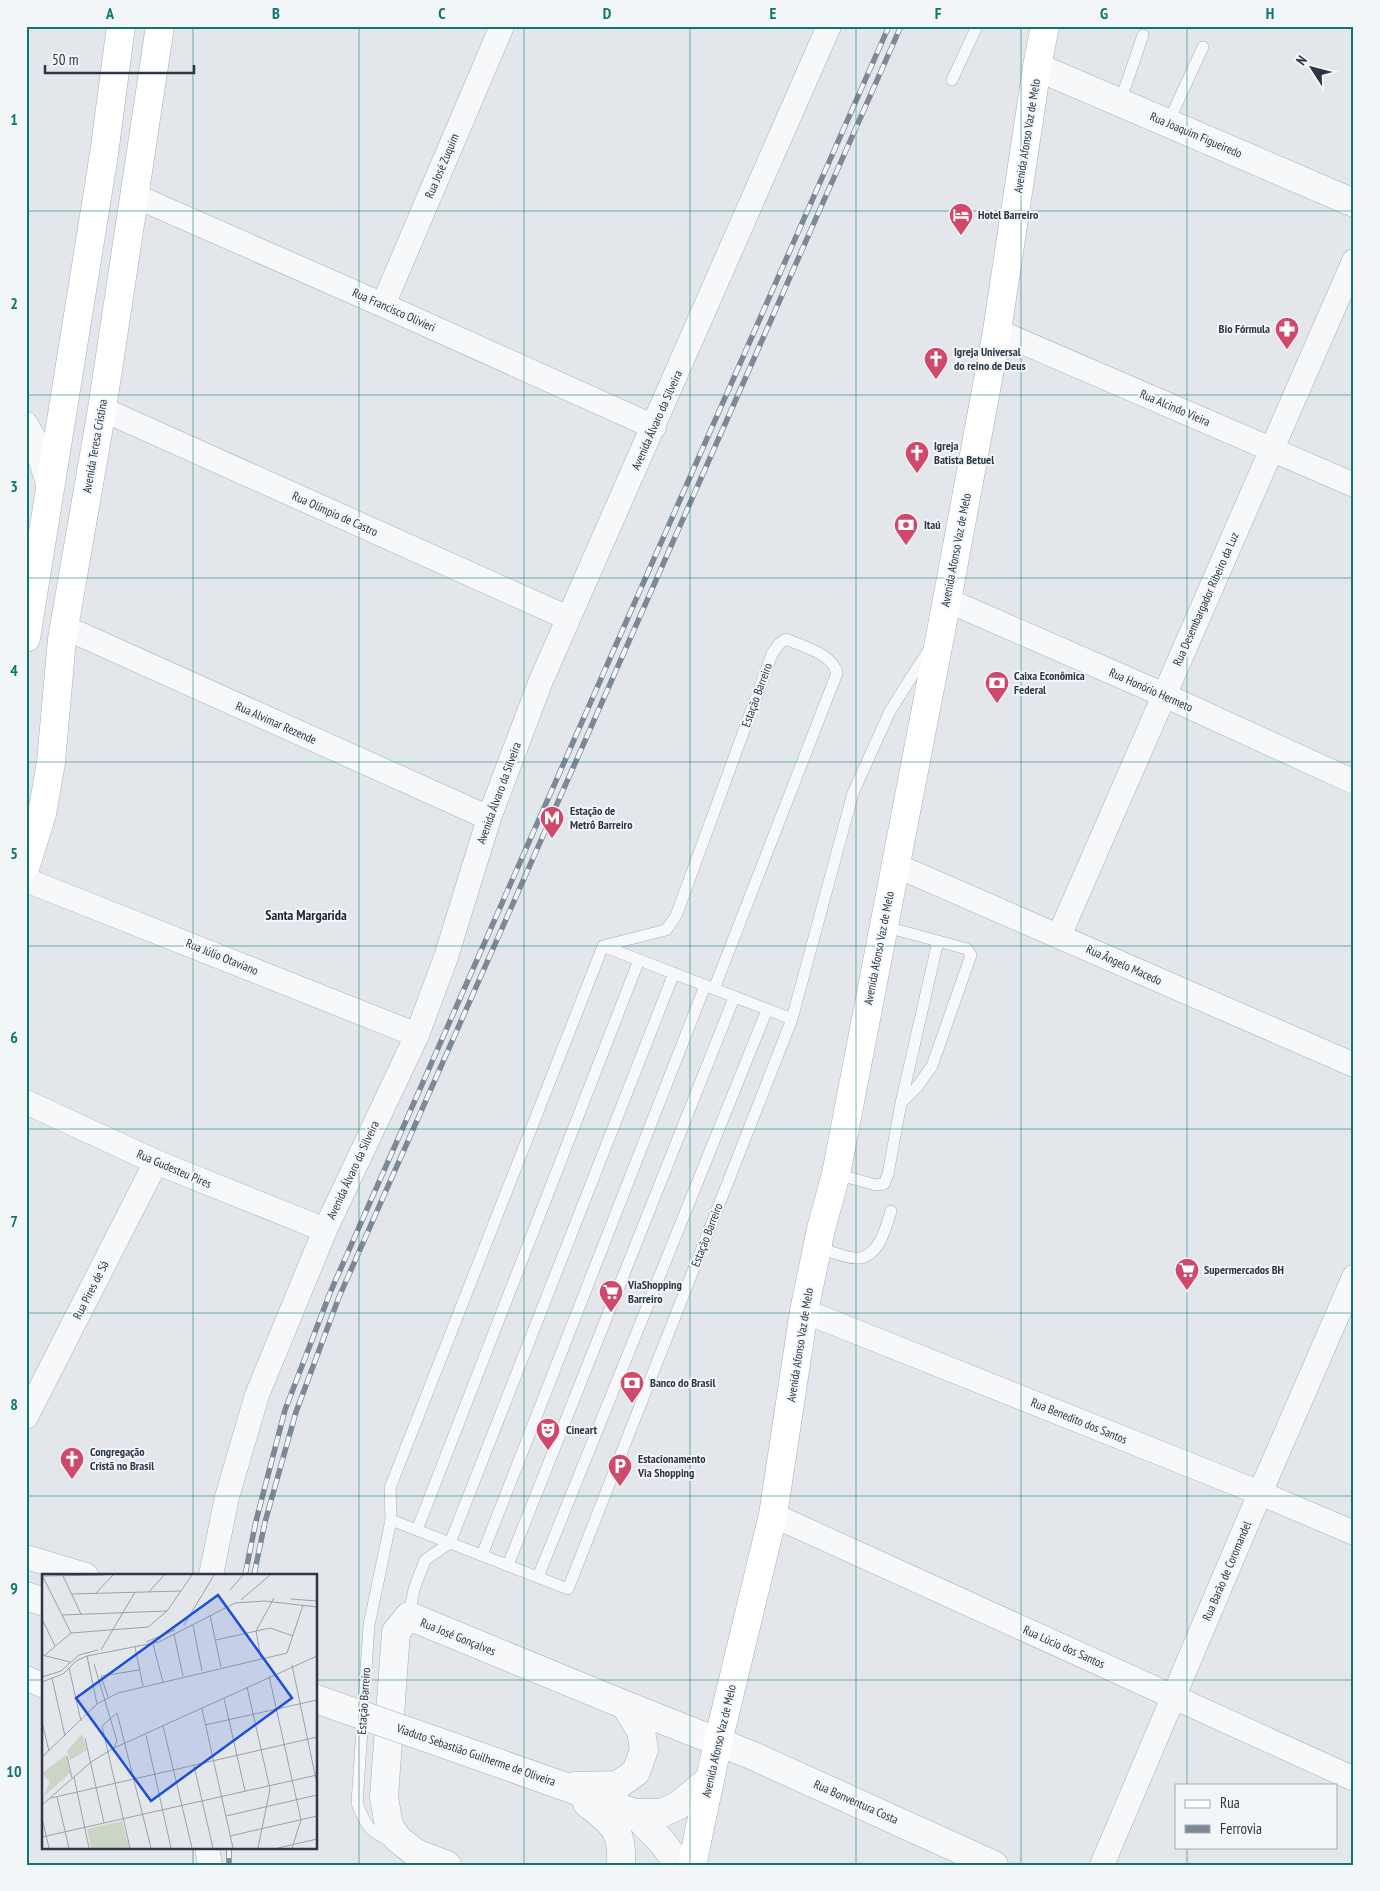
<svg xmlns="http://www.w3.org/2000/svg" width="1380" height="1891" font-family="'PT Sans Narrow',sans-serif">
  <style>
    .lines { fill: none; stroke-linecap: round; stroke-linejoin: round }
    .service-casing { stroke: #a8afb6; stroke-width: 12 }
    .minor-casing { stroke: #a8afb6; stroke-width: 25 }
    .tertiary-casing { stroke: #a8afb6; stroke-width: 29 }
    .secondary-casing { stroke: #a8afb6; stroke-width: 29 }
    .service { stroke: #f6f8fa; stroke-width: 11 }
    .minor { stroke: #f6f8fa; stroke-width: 24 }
    .tertiary { stroke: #f6f8fa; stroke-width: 28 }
    .secondary { stroke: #fff; stroke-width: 28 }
    .rail-casing { stroke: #7c8895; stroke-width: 5.5 }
    .rail { stroke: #f3f6f9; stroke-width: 4; stroke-dasharray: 11; stroke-linecap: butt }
    .tertiary-bridge-casing { stroke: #a8afb6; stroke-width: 29; stroke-linecap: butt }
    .tertiary-bridge { stroke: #f6f8fa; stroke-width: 28 }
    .grid { fill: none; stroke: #0f766e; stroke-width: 1; stroke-opacity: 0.55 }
    .labels { text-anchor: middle; stroke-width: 4; stroke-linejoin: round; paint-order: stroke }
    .street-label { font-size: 12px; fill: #2b3744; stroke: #f3f6f9 }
    .poi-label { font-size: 12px; font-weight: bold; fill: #2b3744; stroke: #f3f6f9; text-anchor: start }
    .neighbourhood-label { font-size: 14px; font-weight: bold; fill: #1d2735; stroke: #f3f6f9 }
    .inset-road { fill: none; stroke: #99a1a8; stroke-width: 1 }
    .view { fill: #1d4ed8; fill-opacity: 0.15; stroke: #1d4ed8; stroke-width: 2.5 }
    .inset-edge { fill: none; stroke: #2b3744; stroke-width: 2.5 }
    .neatline { fill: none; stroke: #0f766e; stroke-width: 2 }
    .grid-label { font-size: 16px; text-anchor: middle; font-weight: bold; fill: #0f766e }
  </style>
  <rect width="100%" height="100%" fill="#e3e7eb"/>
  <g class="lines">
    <defs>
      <path id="service" d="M 952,80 L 977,26
        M 1120,102 L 1143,35
        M 1168,123 L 1203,47
        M 883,926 L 967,949 L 971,955 L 932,1066 L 917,1087 L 901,1103
        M 603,946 L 666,930 L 676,916 L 772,654 L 779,644 L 786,639 C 803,647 832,653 837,673 L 714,989
        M 603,946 L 792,1019
        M 836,1174 L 876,1185 L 884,1184 L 888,1174 L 901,1103 L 938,941
        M 818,1248 C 827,1250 851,1260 860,1258 C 880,1254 886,1227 891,1211
        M 391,1520 L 568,1589 L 792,1019 L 853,793 L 890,711 L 928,651
        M 417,1530 L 639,960
        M 482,1555 L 705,986
        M 508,1565 L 734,998
        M 538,1577 L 767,1010
        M 409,1616 L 414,1589 L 425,1560 L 450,1543 L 674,973
        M 392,1842 C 369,1831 366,1827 357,1803 L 369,1625 L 391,1520 L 390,1488 L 603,946"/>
      <path id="minor" d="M 133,195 L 383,305 L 654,427
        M 383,305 L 502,26
        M 997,331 L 1354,485
        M 102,409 L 568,618
        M 26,424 L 34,438 L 50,491
        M 947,600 L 1164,695 L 1354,782
        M 64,627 L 489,818
        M 895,865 L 1354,1065
        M 26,880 L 417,1035
        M 1059,936 L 1354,261
        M 26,1102 L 156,1162 L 325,1230
        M 804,1311 L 1260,1493 L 1354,1533
        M 26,1417 L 156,1162
        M 773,1515 L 1354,1779
        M 26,1557 L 86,1575
        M 211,1575 L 227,1497 L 257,1395 L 325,1230 L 417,1035 L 446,957 L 489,818 L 540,683 L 829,26
        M 26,1678 L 44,1686
        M 207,1847 L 210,1865
        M 1102,1865 L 1260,1493 L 1354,1277"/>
      <path id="tertiary" d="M 1037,67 L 1354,203
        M 26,1596 L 44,1602
        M 450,1746 L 566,1787 L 634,1813 L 662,1813 L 679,1805 L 710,1779
        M 575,1786 L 618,1785 L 636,1772 L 644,1750 L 641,1731 L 625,1705
        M 587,1803 C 613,1824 623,1829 621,1865
        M 634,1813 L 662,1842 L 679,1865
        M 447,1865 L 416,1853 L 398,1839 L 389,1826 L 384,1797 L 396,1632 L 409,1616 L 625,1705 L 751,1755 L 994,1865"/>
      <path id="secondary" d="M 26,638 L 104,154 L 121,26
        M 26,865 L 42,814 L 51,762 L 62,639 L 102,409 L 160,26
        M 692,1865 L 718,1742 L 773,1515 L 804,1311 L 821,1229 L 836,1174 L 947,600 L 997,331 L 1037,67 L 1045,26"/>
    </defs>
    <use href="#service" class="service-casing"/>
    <use href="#minor" class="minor-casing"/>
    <use href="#tertiary" class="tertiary-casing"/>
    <use href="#secondary" class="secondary-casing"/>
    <use href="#service" class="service"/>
    <use href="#minor" class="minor"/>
    <use href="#tertiary" class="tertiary"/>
    <use href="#secondary" class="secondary"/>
    <defs>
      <path id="rail" d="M 245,1575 L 256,1521 L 285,1410 L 330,1293 L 889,26
        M 254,1575 L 265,1522 L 296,1412 L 339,1297 L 901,26
        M 229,1847 L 229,1865"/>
    </defs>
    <use href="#rail" class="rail-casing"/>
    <use href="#rail" class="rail"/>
    <defs>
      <path id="tertiary-bridge" d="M 316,1699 L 450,1746"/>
    </defs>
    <use href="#tertiary-bridge" class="tertiary-bridge-casing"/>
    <use href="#tertiary-bridge" class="tertiary-bridge"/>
  </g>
  <path class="grid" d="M 193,26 L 193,1575M 359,26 L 359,1865M 524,26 L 524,1865M 690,26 L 690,1865M 856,26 L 856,1865M 1021,26 L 1021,1865M 1187,26 L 1187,1785M 26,211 L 1354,211M 26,395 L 1354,395M 26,578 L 1354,578M 26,762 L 1354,762M 26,946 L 1354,946M 26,1129 L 1354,1129M 26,1313 L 1354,1313M 26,1496 L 1354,1496M 26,1680 L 44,1680M 316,1680 L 1354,1680M 193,1847 L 193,1865M 1187,1847 L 1187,1865"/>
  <defs>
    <symbol id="hotel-pin" viewBox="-11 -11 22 30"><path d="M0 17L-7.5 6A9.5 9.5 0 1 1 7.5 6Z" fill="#d0496b" stroke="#f3f6f9"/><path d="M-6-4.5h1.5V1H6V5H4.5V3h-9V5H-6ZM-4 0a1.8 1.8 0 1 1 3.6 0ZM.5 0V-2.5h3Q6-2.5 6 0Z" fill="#fff"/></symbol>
    <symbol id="pharmacy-pin" viewBox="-11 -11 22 30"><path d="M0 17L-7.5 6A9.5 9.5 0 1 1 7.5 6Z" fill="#d0496b" stroke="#f3f6f9"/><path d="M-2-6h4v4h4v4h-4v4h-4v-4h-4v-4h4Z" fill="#fff"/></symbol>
    <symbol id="church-pin" viewBox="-11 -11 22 30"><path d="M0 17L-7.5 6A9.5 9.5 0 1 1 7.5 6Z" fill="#d0496b" stroke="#f3f6f9"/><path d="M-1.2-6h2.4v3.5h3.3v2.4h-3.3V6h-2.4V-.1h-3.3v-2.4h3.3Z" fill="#fff"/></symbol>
    <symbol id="bank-pin" viewBox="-11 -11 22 30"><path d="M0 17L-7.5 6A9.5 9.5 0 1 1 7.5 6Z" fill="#d0496b" stroke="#f3f6f9"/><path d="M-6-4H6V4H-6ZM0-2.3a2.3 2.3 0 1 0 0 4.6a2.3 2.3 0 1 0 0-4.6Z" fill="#fff"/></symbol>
    <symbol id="metro-pin" viewBox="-11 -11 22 30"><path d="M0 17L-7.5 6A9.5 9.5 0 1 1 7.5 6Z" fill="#d0496b" stroke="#f3f6f9"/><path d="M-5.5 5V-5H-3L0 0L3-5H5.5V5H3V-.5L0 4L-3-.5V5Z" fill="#fff"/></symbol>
    <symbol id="supermarket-pin" viewBox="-11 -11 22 30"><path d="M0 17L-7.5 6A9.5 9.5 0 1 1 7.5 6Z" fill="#d0496b" stroke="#f3f6f9"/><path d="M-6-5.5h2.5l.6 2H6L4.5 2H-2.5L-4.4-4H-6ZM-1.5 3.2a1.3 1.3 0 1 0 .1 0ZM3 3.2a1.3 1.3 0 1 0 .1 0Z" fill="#fff"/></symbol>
    <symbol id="theatre-pin" viewBox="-11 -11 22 30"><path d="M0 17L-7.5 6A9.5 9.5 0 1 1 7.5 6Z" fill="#d0496b" stroke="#f3f6f9"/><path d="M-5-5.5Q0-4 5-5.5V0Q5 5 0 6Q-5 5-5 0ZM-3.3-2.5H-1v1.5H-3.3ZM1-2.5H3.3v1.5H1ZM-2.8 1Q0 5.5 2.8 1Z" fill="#fff"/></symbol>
    <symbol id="parking-pin" viewBox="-11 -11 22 30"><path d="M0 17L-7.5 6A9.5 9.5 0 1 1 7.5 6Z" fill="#d0496b" stroke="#f3f6f9"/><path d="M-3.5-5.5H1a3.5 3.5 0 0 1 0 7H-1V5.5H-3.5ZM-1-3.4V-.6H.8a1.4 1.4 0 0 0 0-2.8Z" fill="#fff"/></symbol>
  </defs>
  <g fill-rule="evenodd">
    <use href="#hotel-pin" x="947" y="201" width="28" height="38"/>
    <use href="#pharmacy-pin" x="1273" y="315" width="28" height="38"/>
    <use href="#church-pin" x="922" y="345" width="28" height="38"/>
    <use href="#church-pin" x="903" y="439" width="28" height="38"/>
    <use href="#bank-pin" x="892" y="511" width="28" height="38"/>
    <use href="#bank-pin" x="983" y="669" width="28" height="38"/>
    <use href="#metro-pin" x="538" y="804" width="28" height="38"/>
    <use href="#supermarket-pin" x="1173" y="1256" width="28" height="38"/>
    <use href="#supermarket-pin" x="597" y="1278" width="28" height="38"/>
    <use href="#bank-pin" x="618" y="1369" width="28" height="38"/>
    <use href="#theatre-pin" x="534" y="1416" width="28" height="38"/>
    <use href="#church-pin" x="58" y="1445" width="28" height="38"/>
    <use href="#parking-pin" x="606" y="1452" width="28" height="38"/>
  </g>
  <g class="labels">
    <g class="street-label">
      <text transform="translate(1196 135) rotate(23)" y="4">Rua Joaquim Figueiredo</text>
      <text transform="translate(1027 136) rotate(-81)" y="4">Avenida Afonso Vaz de Melo</text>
      <text transform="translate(442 166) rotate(-67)" y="4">Rua José Zuquim</text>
      <text transform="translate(394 310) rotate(24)" y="4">Rua Francisco Olivieri</text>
      <text transform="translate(1175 408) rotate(23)" y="4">Rua Alcindo Vieira</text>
      <text transform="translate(657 420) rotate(-66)" y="4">Avenida Álvaro da Silveira</text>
      <text transform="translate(95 446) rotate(-80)" y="4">Avenida Teresa Cristina</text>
      <text transform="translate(335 514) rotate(24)" y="4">Rua Olímpio de Castro</text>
      <text transform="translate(956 550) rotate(-79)" y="4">Avenida Afonso Vaz de Melo</text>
      <text transform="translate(1206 599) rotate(-66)" y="4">Rua Desembargador Ribeiro da Luz</text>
      <text transform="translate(1151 690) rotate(24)" y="4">Rua Honório Hermeto</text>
      <text transform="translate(757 695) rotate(-70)" y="4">Estação Barreiro</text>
      <text transform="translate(276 723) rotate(24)" y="4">Rua Alvimar Rezende</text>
      <text transform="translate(499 793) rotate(-70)" y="4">Avenida Álvaro da Silveira</text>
      <text transform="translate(879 948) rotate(-79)" y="4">Avenida Afonso Vaz de Melo</text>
      <text transform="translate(222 957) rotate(22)" y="4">Rua Júlio Otaviano</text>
      <text transform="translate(1124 965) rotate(24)" y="4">Rua Ângelo Macedo</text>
      <text transform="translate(174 1169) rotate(23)" y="4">Rua Gudesteu Pires</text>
      <text transform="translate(353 1170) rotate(-65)" y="4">Avenida Álvaro da Silveira</text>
      <text transform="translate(707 1235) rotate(-69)" y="4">Estação Barreiro</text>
      <text transform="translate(91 1290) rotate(-63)" y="4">Rua Pires de Sá</text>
      <text transform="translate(800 1345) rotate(-81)" y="4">Avenida Afonso Vaz de Melo</text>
      <text transform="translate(1079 1421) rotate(22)" y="4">Rua Benedito dos Santos</text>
      <text transform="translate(1227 1571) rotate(-67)" y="4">Rua Barão de Coromandel</text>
      <text transform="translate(458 1637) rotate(22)" y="4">Rua José Gonçalves</text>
      <text transform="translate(1064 1647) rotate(24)" y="4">Rua Lúcio dos Santos</text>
      <text transform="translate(364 1701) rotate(-86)" y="4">Estação Barreiro</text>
      <text transform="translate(719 1741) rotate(-77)" y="4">Avenida Afonso Vaz de Melo</text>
      <text transform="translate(476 1755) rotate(19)" y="4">Viaduto Sebastião Guilherme de Oliveira</text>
      <text transform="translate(856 1802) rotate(24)" y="4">Rua Bonventura Costa</text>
    </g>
    <g class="poi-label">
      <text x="978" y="219">Hotel Barreiro</text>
      <text x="1270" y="333" text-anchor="end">Bio Fórmula</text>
      <text x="954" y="356">Igreja Universal<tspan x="954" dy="14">do reino de Deus</tspan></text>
      <text x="934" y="450">Igreja<tspan x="934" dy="14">Batista Betuel</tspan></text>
      <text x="924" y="529">Itaú</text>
      <text x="1014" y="680">Caixa Econômica<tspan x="1014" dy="14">Federal</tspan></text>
      <text x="570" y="815">Estação de<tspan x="570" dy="14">Metrô Barreiro</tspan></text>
      <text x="1204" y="1274">Supermercados BH</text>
      <text x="628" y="1289">ViaShopping<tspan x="628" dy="14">Barreiro</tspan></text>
      <text x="650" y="1387">Banco do Brasil</text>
      <text x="566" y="1434">Cineart</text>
      <text x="90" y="1456">Congregação<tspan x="90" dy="14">Cristã no Brasil</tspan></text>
      <text x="638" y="1463">Estacionamento<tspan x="638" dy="14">Via Shopping</tspan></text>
    </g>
    <g class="neighbourhood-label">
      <text x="306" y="920">Santa Margarida</text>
    </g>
  </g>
  <g transform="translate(42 1574)">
    <rect width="275" height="275" fill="#e3e7eb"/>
    <path d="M 40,160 L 45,176 L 28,186 L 25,177 ZM 24,181 L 28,199 L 1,223 L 8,208 L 0,199 ZM 80,247 L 87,274 L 49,274 L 45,255 Z" fill="#cad5c4"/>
    <path class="inset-road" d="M 0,1 L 29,59M 1,2 L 63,1M 21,2 L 39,40M 188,16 L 201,1M 107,18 L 122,1M 30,20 L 139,17M 53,20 L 71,1M 249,25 L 275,27M 199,26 L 228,1M 20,41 L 125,37M 168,41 L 179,93M 0,45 L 13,72M 142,51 L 172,1M 151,51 L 160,97M 132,60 L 141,102M 174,66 L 228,54 L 251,62M 104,68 L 133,56M 111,70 L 121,108M 93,73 L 101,112M 59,76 L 93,18M 0,81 L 28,88M 3,81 L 29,59 L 106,53 L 125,37 L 150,1M 45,82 L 55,130M 219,84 L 214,57 L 232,24M 52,90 L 75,167 L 72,174M 250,91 L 275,210M 27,94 L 39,147M 227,102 L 259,246 L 250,274M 0,103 L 19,97 L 37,81 L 56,76M 10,104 L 23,162M 0,108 L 21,100 L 34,87 L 45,82 L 117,68 L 193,29 L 223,27 L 275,33M 205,113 L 228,215 L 216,274M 66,123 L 59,102 L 97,96M 182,124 L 203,217M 160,135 L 191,274M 0,148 L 7,177M 163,151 L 275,126M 121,152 L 150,274M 104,161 L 129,274M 43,164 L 62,249M 25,182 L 30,204M 0,183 L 55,130 L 76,119 L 245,79 L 261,31M 152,192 L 171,274M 32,203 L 47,274M 15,223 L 27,274M 9,224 L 275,163M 0,231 L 49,188 L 72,174 L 275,82M 184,242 L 275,221M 0,244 L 7,274M 188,262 L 275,242M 0,263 L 275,201M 88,274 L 60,152 L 75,139 L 109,274M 236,274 L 275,265"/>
    <path class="view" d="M 176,21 L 250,124 L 109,227 L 34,124 Z"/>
    <rect width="275" height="275" class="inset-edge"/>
  </g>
  <rect width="1380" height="1891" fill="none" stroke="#f3f6f9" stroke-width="55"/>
  <rect x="1175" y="1784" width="162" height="65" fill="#f3f6f9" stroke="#a3aab1"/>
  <rect x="1185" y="1800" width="25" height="8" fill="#ffffff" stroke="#a3aab1"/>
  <text x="1220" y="1808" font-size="15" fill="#2b3744">Rua</text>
  <rect x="1185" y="1825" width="25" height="8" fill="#7c8895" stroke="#a3aab1"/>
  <text x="1220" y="1834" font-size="15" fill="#2b3744">Ferrovia</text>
  <g transform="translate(1312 68) rotate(306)" stroke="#f3f6f9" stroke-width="4" paint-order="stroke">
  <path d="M0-4L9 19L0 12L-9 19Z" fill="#2b3744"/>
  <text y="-8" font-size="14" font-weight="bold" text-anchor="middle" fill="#2b3744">N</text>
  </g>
  <path d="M45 65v8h149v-8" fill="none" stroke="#2b3744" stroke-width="2.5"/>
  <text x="52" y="65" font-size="15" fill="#2b3744" stroke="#f3f6f9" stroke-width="4" paint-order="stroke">50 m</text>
  <rect x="28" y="28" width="1324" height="1836" class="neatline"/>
  <g class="grid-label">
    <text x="110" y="19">A</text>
    <text x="276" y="19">B</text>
    <text x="442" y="19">C</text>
    <text x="607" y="19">D</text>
    <text x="773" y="19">E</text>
    <text x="938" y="19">F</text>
    <text x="1104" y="19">G</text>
    <text x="1270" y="19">H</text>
    <text x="14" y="125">1</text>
    <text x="14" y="309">2</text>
    <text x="14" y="492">3</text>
    <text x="14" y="676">4</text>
    <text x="14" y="859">5</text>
    <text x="14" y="1043">6</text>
    <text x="14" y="1227">7</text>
    <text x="14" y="1410">8</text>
    <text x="14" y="1594">9</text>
    <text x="14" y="1777">10</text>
  </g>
</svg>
